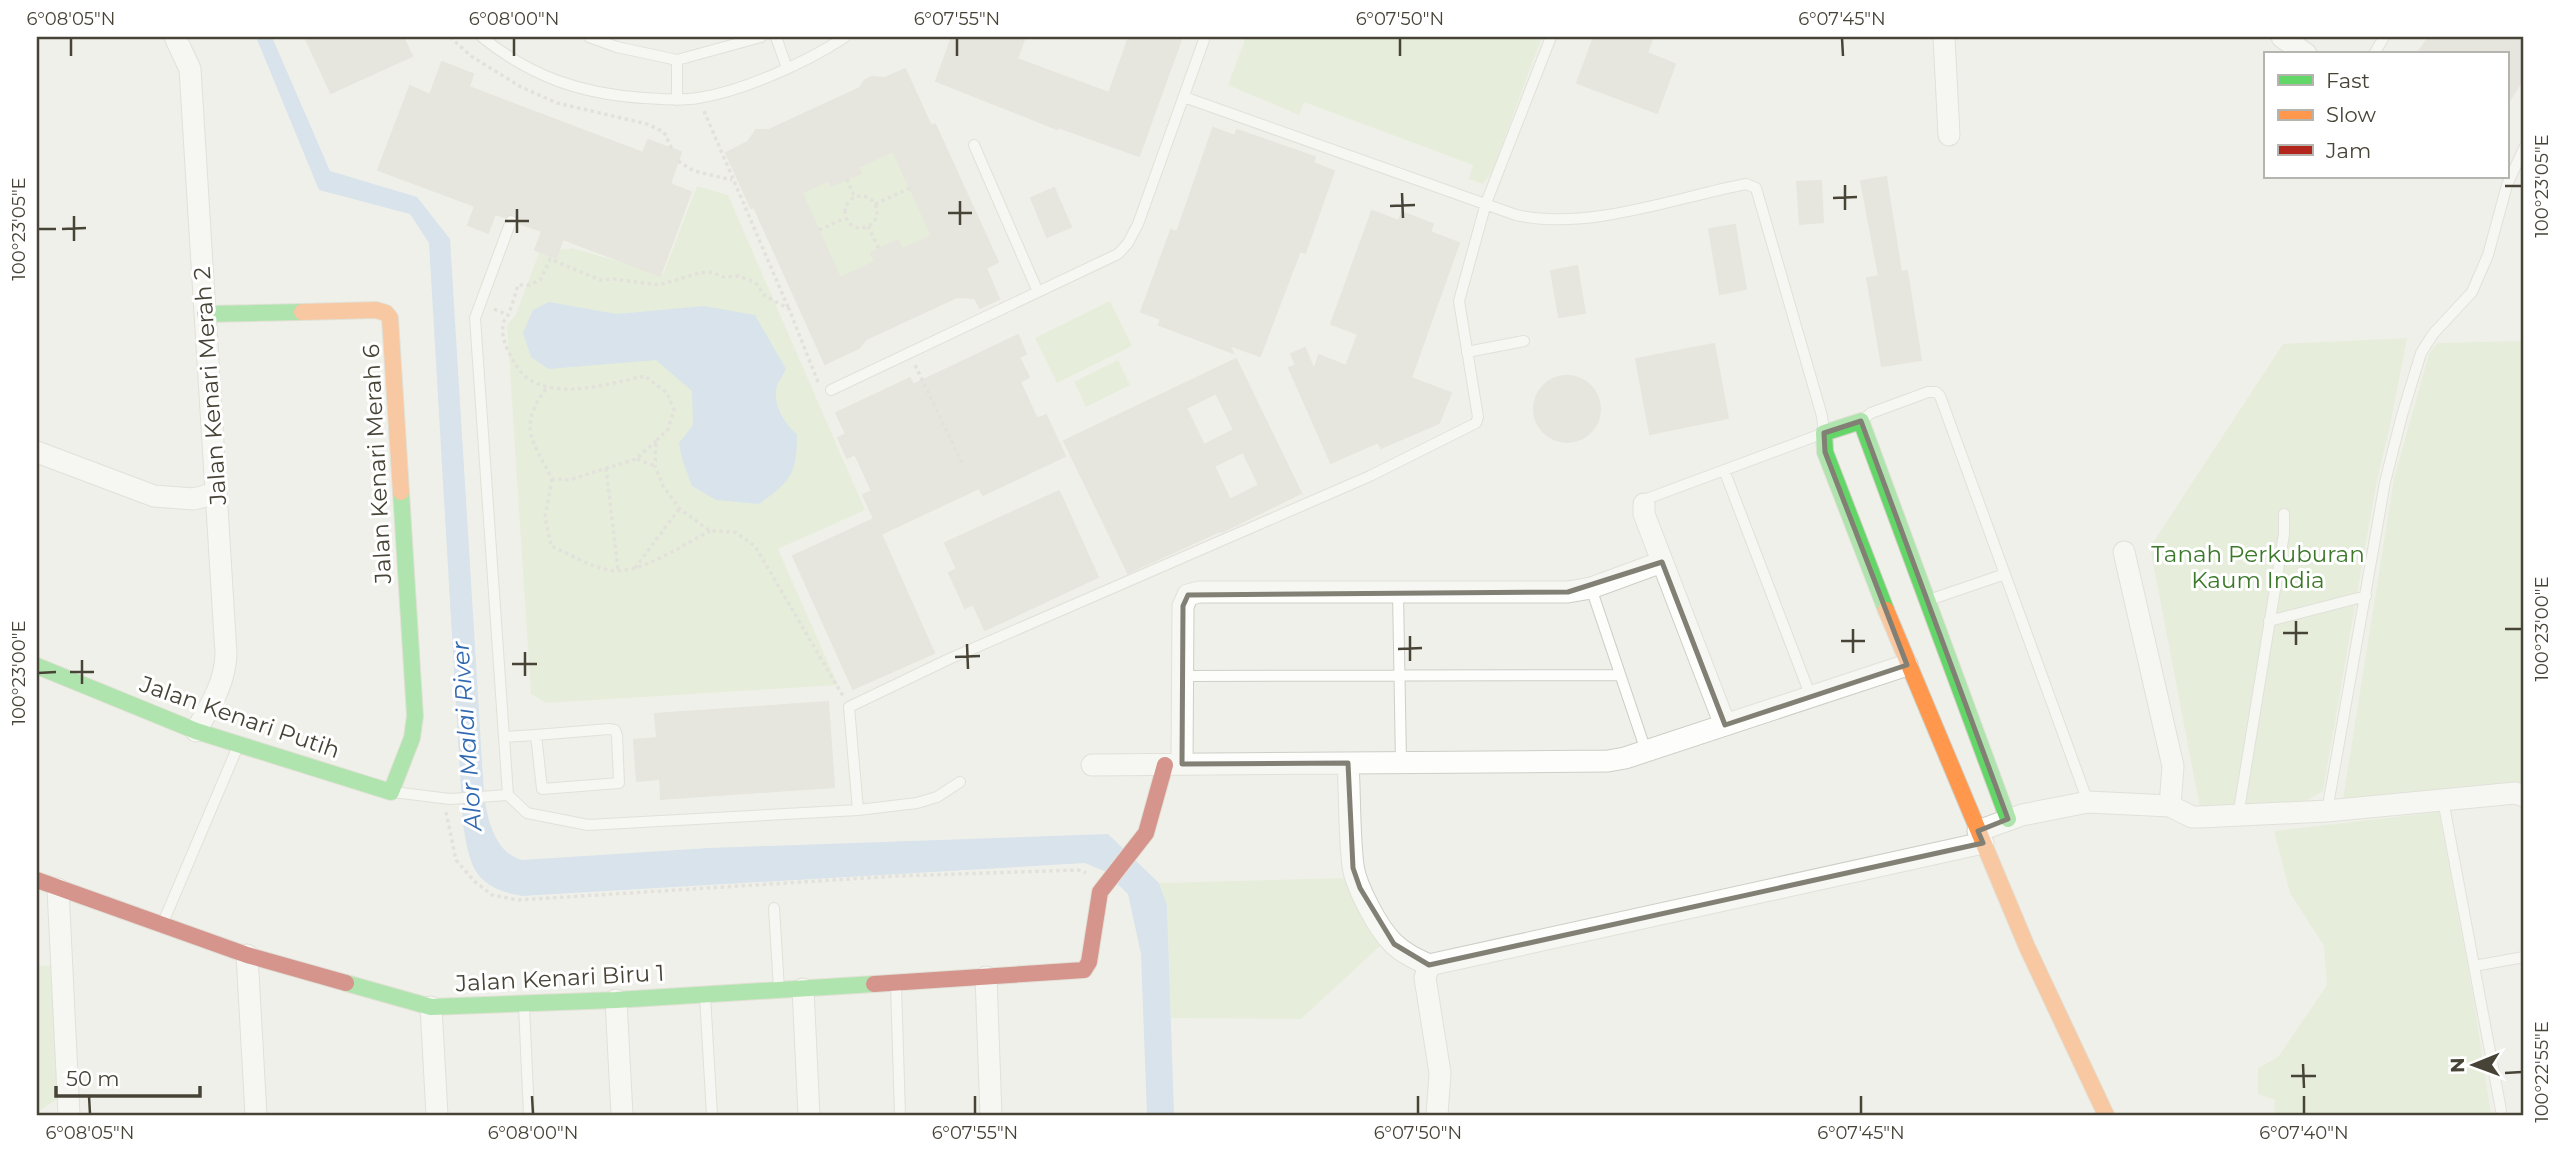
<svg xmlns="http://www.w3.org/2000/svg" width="2561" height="1152" font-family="Montserrat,sans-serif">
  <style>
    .green { fill: #d9ebcb }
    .water { fill: #bbd3ee }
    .building { fill: #dad9d3; stroke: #d9d7d0; stroke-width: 2; fill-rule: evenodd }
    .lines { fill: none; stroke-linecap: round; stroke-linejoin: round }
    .lane-casing { stroke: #cecec8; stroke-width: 12 }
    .street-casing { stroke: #cecec8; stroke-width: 23 }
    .fast-casing { stroke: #d0cec1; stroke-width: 18 }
    .slow-casing { stroke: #d0cec1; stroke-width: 18 }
    .jam-casing { stroke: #d0cec1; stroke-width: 18 }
    .path { stroke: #d1cfcb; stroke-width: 3.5; stroke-dasharray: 3.5 3.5; stroke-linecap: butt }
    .lane { stroke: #fdfdfc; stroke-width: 10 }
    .street { stroke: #fdfdfc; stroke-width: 21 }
    .fast { stroke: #63d668; stroke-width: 16 }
    .slow { stroke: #ff974d; stroke-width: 16 }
    .jam { stroke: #b3261e; stroke-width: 16 }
    .marked { fill: none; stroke: #828075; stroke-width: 5; stroke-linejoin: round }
    .ticks { fill: none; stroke: #474336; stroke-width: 2.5 }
    .labels { text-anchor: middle; stroke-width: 6; stroke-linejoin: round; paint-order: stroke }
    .street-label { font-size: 23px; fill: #474336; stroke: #fff }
    .park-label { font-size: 23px; fill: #3c782a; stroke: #fff }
    .water-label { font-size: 24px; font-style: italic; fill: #3069b1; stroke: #fff }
    .neatline { fill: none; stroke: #474336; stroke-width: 2.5 }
    .ticks-label { font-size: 18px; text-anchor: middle; fill: #474336 }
  </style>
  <rect width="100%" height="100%" fill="#f0f0ea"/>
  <path class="green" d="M 1246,37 L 1542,37 L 1492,172 L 1483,184 L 1469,179 L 1473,165 L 1304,102 L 1299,115 L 1228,85 Z
    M 890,144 L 932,236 L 902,249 L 898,241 L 875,262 L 840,278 L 802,193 L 829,180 L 832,186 L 860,173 L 858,167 L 883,156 Z
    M 697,186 L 728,195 L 865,510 L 778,549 L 838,685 L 546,703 L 531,694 L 507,325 L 516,314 L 539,253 L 572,248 L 663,274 Z
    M 1110,301 L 1132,346 L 1057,383 L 1035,338 Z
    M 2407,338 L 2390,426 L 2376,485 L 2323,791 L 2299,805 L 2200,808 L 2150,547 L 2283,344 Z
    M 2524,341 L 2524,783 L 2343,799 L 2394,478 L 2429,354 L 2437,343 Z
    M 1118,360 L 1130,385 L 1086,407 L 1074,382 Z
    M 2439,812 L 2474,1000 L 2491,1115 L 2281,1115 L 2274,1112 L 2275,1100 L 2258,1094 L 2258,1068 L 2278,1057 L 2327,985 L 2324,946 L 2290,893 L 2274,831 Z
    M 1345,878 L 1380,946 L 1301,1019 L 1171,1018 L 1167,905 L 1159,883 Z
    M 57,965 L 61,1097 L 37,1112 L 37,966 Z"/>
  <path class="water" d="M 256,37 L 272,37 L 330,171 L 417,197 L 450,239 L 484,794 C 487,819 495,853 522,860 L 709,848 L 1108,834 L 1159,883 L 1167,905 L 1174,1115 L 1147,1115 L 1141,954 L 1128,894 L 1104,871 L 1085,863 L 522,896 C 475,887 470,869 463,824 L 429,243 L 410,214 L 319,190 Z
    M 549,302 L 616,314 L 704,306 L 755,315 L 786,369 C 783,375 777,383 776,390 C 774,407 785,424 797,434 C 797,474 791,481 759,504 L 716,500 L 692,486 L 682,459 L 679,443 L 693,425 L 692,391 L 656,360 L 548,369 L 531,357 L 523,333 L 533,310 Z"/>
  <path class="building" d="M 305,37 L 403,37 L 412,56 L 331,93 Z
    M 952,37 L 1025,37 L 1017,59 L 1109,93 L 1129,37 L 1182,37 L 1139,156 L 1058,127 L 1057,129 L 936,81 Z
    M 1594,37 L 1653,37 L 1647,53 L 1675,64 L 1657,113 L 1577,83 Z
    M 2429,37 L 2524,37 L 2524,78 L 2507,104 L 2507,54 L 2417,54 Z
    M 442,62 L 473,74 L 469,87 L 643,153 L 648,140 L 681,152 L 670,184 L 691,192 L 660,276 L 563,239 L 556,258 L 535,250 L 542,231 L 519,223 L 517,217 L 513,213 L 504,217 L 495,214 L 488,233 L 468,225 L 475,206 L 378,170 L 410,86 L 430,95 Z
    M 905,69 L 931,126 L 935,124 L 998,262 L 986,268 L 999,299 L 980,308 L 975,298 L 957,297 L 866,339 L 859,348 L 825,364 L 754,207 L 751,208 L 726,153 L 748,142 L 756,130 L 769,130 L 860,88 L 864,81 L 871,77 L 885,78 ZM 893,151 L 932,236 L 902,249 L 898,240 L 879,249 L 871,253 L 875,262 L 840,278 L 802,193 L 829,180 L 831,186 L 861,173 L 858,167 Z
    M 1213,128 L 1235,136 L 1237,130 L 1315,157 L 1313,163 L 1334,171 L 1305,253 L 1300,251 L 1260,356 L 1229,345 L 1233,353 L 1159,325 L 1161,319 L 1141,312 L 1171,230 L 1177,232 Z
    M 1886,177 L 1901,272 L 1907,271 L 1921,360 L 1882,366 L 1867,278 L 1879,276 L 1861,181 Z
    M 1821,181 L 1823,222 L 1800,224 L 1797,182 Z
    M 1054,188 L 1071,227 L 1047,237 L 1031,198 Z
    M 1372,211 L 1399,221 L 1402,212 L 1433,224 L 1430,232 L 1459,243 L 1411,378 L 1451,393 L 1439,423 L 1381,448 L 1378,442 L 1331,463 L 1289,368 L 1296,365 L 1291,354 L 1305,348 L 1314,370 L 1319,355 L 1346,366 L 1358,334 L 1331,324 Z
    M 1735,225 L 1746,289 L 1720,294 L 1709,229 Z
    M 1577,266 L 1585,313 L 1559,317 L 1551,271 Z
    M 1018,335 L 1026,354 L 1019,357 L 1029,377 L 1020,382 L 1037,419 L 1046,415 L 1065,456 L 983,495 L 979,488 L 881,534 L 934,653 L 853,689 L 793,556 L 874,519 L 863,495 L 872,491 L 855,454 L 847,458 L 838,438 L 846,434 L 836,413 L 910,378 L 913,385 Z
    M 1714,344 L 1728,418 L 1650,434 L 1636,359 Z
    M 1236,359 L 1301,493 L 1222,532 L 1220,531 L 1128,573 L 1064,441 ZM 1216,393 L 1234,430 L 1204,445 L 1186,408 ZM 1243,452 L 1259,485 L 1230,500 L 1214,466 Z
    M1534 409a33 33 0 1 1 66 0a33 33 0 1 1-66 0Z
    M 1059,491 L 1098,577 L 985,630 L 973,604 L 965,608 L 949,573 L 957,569 L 945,543 Z
    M 828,702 L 834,787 L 661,799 L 660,779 L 637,781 L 634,740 L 657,738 L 655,714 Z"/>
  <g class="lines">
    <defs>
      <path id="lane" d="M 482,37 C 531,77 582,94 644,98 C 662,99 680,101 698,98 C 744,91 807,62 845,37
        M 589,37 L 617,47 L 677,60 L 761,37
        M 776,37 L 787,68
        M 2374,54 L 2384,37
        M 677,60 L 677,100
        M 1184,97 L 1516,215 C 1588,231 1674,198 1746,184 L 1756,188 L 1822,416 L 1824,433 L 1649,498 L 1644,504
        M 974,145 L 1038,292
        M 1467,352 L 1524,341
        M 831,390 L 1118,254 L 1128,243 L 1138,224 L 1205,37
        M 1862,420 L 1871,413 L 1928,392 L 1936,392 L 1940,396 L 2088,802
        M 1724,470 L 1811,697
        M 1591,588 L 1646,751
        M 1398,592 L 1401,763
        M 1929,600 L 2005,574
        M 2269,621 L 2366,596
        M 1182,676 L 1619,675
        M 609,729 L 615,730 L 617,735 L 619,783 L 542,789 L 536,735 Z
        M 505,737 L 536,735
        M 393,792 L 450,799 L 508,795 L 527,813 L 588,825 L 858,810 L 917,803 L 937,797 L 960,782
        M 508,795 L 475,318 L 511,221
        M 2443,800 L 2501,1110
        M 858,810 L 849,707 L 949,659 L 1370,476 L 1476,423 L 1478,417 L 1459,301 L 1486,203 L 1551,37
        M 2327,811 L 2385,482 L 2402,415 L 2421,353 L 2433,334 L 2472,292 L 2488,255 L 2507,185 L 2524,148
        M 2238,816 L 2284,534 L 2284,514
        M 774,908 L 779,989
        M 162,925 L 238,746
        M 2474,966 L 2524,957
        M 896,985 L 900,1115
        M 705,996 L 712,1115
        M 524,1006 L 529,1115"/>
      <path id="street" d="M 175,37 L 190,69 L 226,654 C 225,684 210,706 196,731
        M 1944,37 L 1949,135
        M 2282,37 L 2306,54
        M 37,452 L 154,496 L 194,499 L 216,493
        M 1644,504 L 1644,514 L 1725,725
        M 2124,552 L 2173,766 L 2170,806
        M 1348,763 C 1350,797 1349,832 1353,866 C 1356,887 1378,928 1393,943 C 1403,953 1416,959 1429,965 L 1425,978 L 1440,1073 L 1437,1115
        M 1182,764 L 1183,606 L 1188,595 L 1199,592 L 1568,592 L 1591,588 L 1662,562
        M 1092,765 L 1608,761 L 1625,758 L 1907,665
        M 1978,831 L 2022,815 L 2088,802 L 2170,806 L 2192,817 L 2200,817 L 2327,811 L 2515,793 L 2524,796
        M 58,889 L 69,1115
        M 247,955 L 256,1115
        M 1429,965 L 1983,843
        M 986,977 L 991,1115
        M 803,989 L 809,1115
        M 616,1000 L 622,1115
        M 431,1007 L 437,1115"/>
      <path id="fast" d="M 205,314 L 302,312
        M 1886,610 L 1825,452 L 1824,433 L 1861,421 L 2008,819
        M 37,666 L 196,731 L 391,792 L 412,738 L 415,716 L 401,492
        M 346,983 L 431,1007 L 616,1000 L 874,984"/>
      <path id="slow" d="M 302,312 L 376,310 L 386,313 L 390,318 L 401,492
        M 1886,610 L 2027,947 L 2106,1115"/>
      <path id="jam" d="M 37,880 L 247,955 L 346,983
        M 874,984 L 1084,970 L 1089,962 L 1100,892 L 1146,833 L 1165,765"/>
    </defs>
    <use href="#lane" class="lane-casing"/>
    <use href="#street" class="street-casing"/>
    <use href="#fast" class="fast-casing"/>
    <use href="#slow" class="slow-casing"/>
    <use href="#jam" class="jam-casing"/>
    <path class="path" d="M 450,37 L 471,56 L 521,87 L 557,103 L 647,124 L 664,132 L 672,149
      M 704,111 L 788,307
      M 678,161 L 694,171 L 732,180
      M 847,179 L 854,196
      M845 212a16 16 0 1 1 32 0a16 16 0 1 1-32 0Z
      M 875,204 L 910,188
      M 868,226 L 879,249
      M 819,230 L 845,218
      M 494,309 L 508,315
      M 915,365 L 962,463
      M 818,382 L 789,309 L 765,296 L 755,282 L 738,276 L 723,277 L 712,272 L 699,273 L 659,285 L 614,279 L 600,280 L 550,259 L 541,279 L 530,285 L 518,285 C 515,295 512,306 508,315 C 506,319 503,321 503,325 C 501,337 507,350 513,360 C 537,408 605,384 645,376 L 667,393 L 674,410 L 668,429 L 656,441 L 655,466 L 663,486 L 680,509 L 710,531 L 735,532 L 755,546 L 843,696
      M 546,389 C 517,428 533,441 552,479 L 569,480 L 636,459 L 656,441
      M 637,459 L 655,466
      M 606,468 L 618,570
      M 552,479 L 545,517 L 551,546 C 569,554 589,566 608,570 C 639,576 682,545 710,531
      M 635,568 L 679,509
      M 446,812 L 456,860 L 474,881 L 492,895 L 518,900 L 897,876 L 1078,870 L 1086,873"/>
    <use href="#lane" class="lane"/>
    <use href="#street" class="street"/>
    <use href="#fast" class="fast"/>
    <use href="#slow" class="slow"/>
    <use href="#jam" class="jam"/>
  </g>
  <path d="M0 0H2561V1152H0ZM 1861,421 L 2008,819 L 1978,831 L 1983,843 L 1429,965 L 1394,944 L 1360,888 L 1353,868 L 1348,763 L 1182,764 L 1183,606 L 1188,595 L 1568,592 L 1662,562 L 1725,725 L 1907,665 L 1825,452 L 1824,433 Z" fill="#f0f0ea" fill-opacity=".55" fill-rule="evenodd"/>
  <path class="marked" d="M 1861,421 L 2008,819 L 1978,831 L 1983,843 L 1429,965 L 1394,944 L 1360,888 L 1353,868 L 1348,763 L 1182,764 L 1183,606 L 1188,595 L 1568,592 L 1662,562 L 1725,725 L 1907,665 L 1825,452 L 1824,433 Z"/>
  <path class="ticks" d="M 71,38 L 71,56M 514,38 L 514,56M 957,38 L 957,56M 1400,38 L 1400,56M 1842,38 L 1843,56M 1845,185 L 1845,210M 2505,186 L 2522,186M 1402,193 L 1403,218M 1833,198 L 1857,197M 960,201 L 960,225M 1390,206 L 1415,205M 517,209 L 517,233M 948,213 L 972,213M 74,216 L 74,241M 505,221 L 529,221M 38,229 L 56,229M 62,229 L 86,228M 2296,621 L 2296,645M 1853,629 L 1853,653M 2505,629 L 2522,629M 2283,633 L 2308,633M 1410,636 L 1410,661M 1841,641 L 1865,641M 967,644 L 968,669M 1398,649 L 1422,648M 525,652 L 525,676M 955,657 L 980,656M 82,660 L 82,684M 512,664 L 537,664M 70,672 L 94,672M 38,673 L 56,672M 2303,1064 L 2304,1088M 2505,1073 L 2522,1072M 2291,1076 L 2316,1076M 89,1096 L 90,1114M 532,1096 L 533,1114M 975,1096 L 975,1114M 1418,1096 L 1418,1114M 1861,1096 L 1861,1114M 2304,1096 L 2304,1114"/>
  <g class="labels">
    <g class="street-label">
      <text transform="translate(210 386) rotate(-94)" y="8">Jalan Kenari Merah 2</text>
      <text transform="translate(377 464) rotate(-93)" y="8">Jalan Kenari Merah 6</text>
      <text transform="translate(240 717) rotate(19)" y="8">Jalan Kenari Putih</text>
      <text transform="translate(560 978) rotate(-3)" y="8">Jalan Kenari Biru 1</text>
    </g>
    <g class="park-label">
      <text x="2258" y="562">Tanah Perkuburan<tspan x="2258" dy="26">Kaum India</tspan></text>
    </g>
    <g class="water-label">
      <text transform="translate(467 736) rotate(-94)" y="8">Alor Malai River</text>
    </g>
  </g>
  <rect width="2561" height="1152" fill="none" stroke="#ffffff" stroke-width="77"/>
  <rect x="2264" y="52" width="245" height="126" fill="#ffffff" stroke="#b5b4af" stroke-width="2"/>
  <rect x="2278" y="75" width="35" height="10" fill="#63d668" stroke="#b5b4af" stroke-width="2"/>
  <text x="2326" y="88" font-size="21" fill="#474336">Fast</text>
  <rect x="2278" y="110" width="35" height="10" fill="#ff974d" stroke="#b5b4af" stroke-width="2"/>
  <text x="2326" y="122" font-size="21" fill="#474336">Slow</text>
  <rect x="2278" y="145" width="35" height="10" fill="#b3261e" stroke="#b5b4af" stroke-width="2"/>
  <text x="2326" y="158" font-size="21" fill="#474336">Jam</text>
  <g transform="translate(2474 1065) rotate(269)" stroke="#ffffff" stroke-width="5" paint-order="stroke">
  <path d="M0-5L12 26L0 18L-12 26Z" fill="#474336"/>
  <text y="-10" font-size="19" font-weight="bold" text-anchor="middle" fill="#474336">N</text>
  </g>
  <path d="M56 1086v10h144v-10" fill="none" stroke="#474336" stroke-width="3.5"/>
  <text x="66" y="1086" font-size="21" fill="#474336" stroke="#ffffff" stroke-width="5" paint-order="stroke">50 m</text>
  <rect x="38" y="38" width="2484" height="1076" class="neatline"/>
  <g class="ticks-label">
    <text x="71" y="25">6°08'05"N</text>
    <text x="514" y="25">6°08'00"N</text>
    <text x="957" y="25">6°07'55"N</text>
    <text x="1400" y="25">6°07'50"N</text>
    <text x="1842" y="25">6°07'45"N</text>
    <text transform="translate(2542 186) rotate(-90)" y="6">100°23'05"E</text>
    <text transform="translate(19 229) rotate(-90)" y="6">100°23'05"E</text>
    <text transform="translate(2542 629) rotate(-90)" y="6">100°23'00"E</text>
    <text transform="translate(19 673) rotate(-90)" y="6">100°23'00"E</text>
    <text transform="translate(2542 1072) rotate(-90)" y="6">100°22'55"E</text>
    <text x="90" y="1139">6°08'05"N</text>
    <text x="533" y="1139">6°08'00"N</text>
    <text x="975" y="1139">6°07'55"N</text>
    <text x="1418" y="1139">6°07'50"N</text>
    <text x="1861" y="1139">6°07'45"N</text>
    <text x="2304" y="1139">6°07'40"N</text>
  </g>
</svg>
